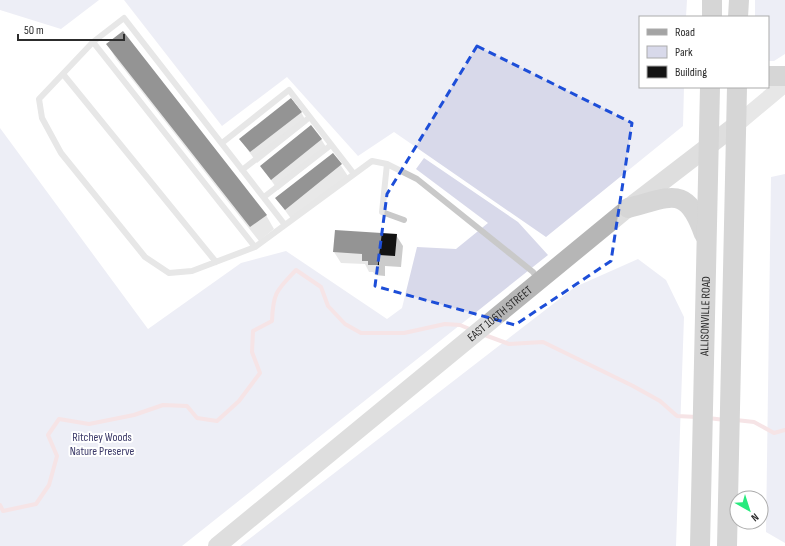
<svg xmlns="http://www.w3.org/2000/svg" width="785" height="546" font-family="'Sofia Sans Condensed',sans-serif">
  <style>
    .green { fill: #d8d9ea }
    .shadow { fill: #0003 }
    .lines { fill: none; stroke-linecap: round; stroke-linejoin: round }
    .stream { stroke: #ebc3c7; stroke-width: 4 }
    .building { fill: #131313 }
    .service { stroke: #c9c9c9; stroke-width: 6 }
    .tertiary { stroke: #c9c9c9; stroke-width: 16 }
    .secondary { stroke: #b6b6b6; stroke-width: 18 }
    .primary { stroke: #a4a4a4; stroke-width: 20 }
    .marked { fill: none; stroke: #1d4ed8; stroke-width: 3; stroke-dasharray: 8 5; stroke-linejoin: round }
    .labels { text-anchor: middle; stroke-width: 4; stroke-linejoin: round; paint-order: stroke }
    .street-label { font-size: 12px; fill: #2c2c2c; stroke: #fff }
    .park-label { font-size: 12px; fill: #3b3968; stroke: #fff }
  </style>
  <rect width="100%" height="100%" fill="#fff"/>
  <path class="green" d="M 0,0 L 99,0 L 61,29 L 0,10 Z
    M 124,0 L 687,0 L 686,17 L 640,17 L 640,87 L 684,87 L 683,126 L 546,237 L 394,132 L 358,156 L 287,77 L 222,126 Z
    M 755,0 L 785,0 L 785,54 L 774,61 L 768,61 L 768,17 L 755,17 Z
    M 0,128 L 148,329 L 241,263 L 286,251 L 387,319 L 402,308 L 417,247 L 456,249 L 488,223 L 416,169 L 424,158 L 518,222 L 548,255 L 182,546 L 0,546 Z
    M 785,174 L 785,543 L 766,532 L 771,177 Z
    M 638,259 L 666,280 L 684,317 L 676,546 L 240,546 L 575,287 Z"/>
  <path class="shadow" d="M 108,45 L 266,215 L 274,229 L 259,241 L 116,59 Z
    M 301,112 L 307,123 L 257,163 L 240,139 Z
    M 321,139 L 328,150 L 278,190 L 261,166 Z
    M 333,154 L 348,176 L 292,220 L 276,198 Z
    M 396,235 L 403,246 L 401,267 L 385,266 L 385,276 L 375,275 L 373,272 L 369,272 L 365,264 L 341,263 L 334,252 Z"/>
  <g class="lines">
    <path class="stream" d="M 482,334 L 509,344 L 543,342 L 633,386 L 660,401 L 677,416 L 697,417
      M 708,418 L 725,420
      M 736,420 L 754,422 L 774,433 L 785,430
      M 0,505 L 3,511 L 36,504 L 49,485 L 57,456 L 48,435 L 59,419 L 89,424 L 134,415 L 163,405 L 187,406 L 197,418 L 217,421 L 239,401 L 260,373 L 252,352 L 253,331 L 272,321 C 273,292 277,290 296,270 L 321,287 L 328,306 L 345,324 L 361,333 L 404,333 L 445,324 L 460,325 L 472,330"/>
  </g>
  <path class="building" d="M 123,31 L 267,215 L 250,227 L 106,44 Z
    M 291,98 L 302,112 L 250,152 L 239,139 Z
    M 311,125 L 322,139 L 271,180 L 260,166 Z
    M 333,153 L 342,164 L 285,210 L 275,198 Z
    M 335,230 L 397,234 L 395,256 L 379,255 L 379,265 L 368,265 L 368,261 L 362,261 L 362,254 L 333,252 Z"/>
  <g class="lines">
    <path class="service" d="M 93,42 L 255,247
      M 63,74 L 216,262
      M 222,143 L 289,90 L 354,174
      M 387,164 L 382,212 L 404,220
      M 242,170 L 310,117
      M 264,197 L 331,145
      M 285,225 L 124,18 L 93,42 L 39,99 L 42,118 L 61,153 L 145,257 L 169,273 L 192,271 L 255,247 L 372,161 L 387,164 L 417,179 L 533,272 L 538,279"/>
    <path class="tertiary" d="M 736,125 L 785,84"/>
    <path class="secondary" id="s1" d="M 217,546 L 628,208 L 736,125"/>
    <g class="primary">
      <path d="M 712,17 L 712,0"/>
      <path d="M 738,17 L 739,0"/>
      <path d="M 768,76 L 785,76"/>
      <path d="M 628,208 C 672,197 686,184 704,234"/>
      <path id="s2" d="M 700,546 L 710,87"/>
      <path d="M 727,546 L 737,87"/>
    </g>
  </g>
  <path d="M0 0H785V546H0ZM 477,46 L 632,123 L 611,261 L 515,325 L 375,286 L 387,194 Z" fill="#fff" fill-opacity=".55" fill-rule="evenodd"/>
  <path class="marked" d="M 477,46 L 632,123 L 611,261 L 515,325 L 375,286 L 387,194 Z"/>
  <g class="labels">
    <g class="street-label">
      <text dy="4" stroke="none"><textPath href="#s1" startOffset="366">EAST 106TH STREET</textPath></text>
      <text dy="4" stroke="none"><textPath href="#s2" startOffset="230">ALLISONVILLE ROAD</textPath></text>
    </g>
    <g class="park-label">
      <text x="102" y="441">Ritchey Woods<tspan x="102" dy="14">Nature Preserve</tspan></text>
    </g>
  </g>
  <rect x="639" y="16" width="130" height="72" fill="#ffffff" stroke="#ababab"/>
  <rect x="647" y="29" width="20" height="6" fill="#a4a4a4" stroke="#ababab"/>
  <text x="675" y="36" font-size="12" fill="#2c2c2c">Road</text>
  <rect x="647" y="46" width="20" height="12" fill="#d8d9ea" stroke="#ababab"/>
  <text x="675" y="56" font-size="12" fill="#2c2c2c">Park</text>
  <rect x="647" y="66" width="20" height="12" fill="#131313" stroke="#ababab"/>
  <text x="675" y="76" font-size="12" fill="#2c2c2c">Building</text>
  <g transform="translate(749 510) rotate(141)"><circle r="19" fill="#ffffff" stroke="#ababab"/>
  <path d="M0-3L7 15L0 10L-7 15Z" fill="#27ea7d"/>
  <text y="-6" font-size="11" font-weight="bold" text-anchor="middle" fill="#2c2c2c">N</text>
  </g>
  <path d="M18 34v6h106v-6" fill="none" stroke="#2c2c2c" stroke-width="2"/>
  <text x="24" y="34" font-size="12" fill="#2c2c2c" stroke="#ffffff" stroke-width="3" paint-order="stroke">50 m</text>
</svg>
